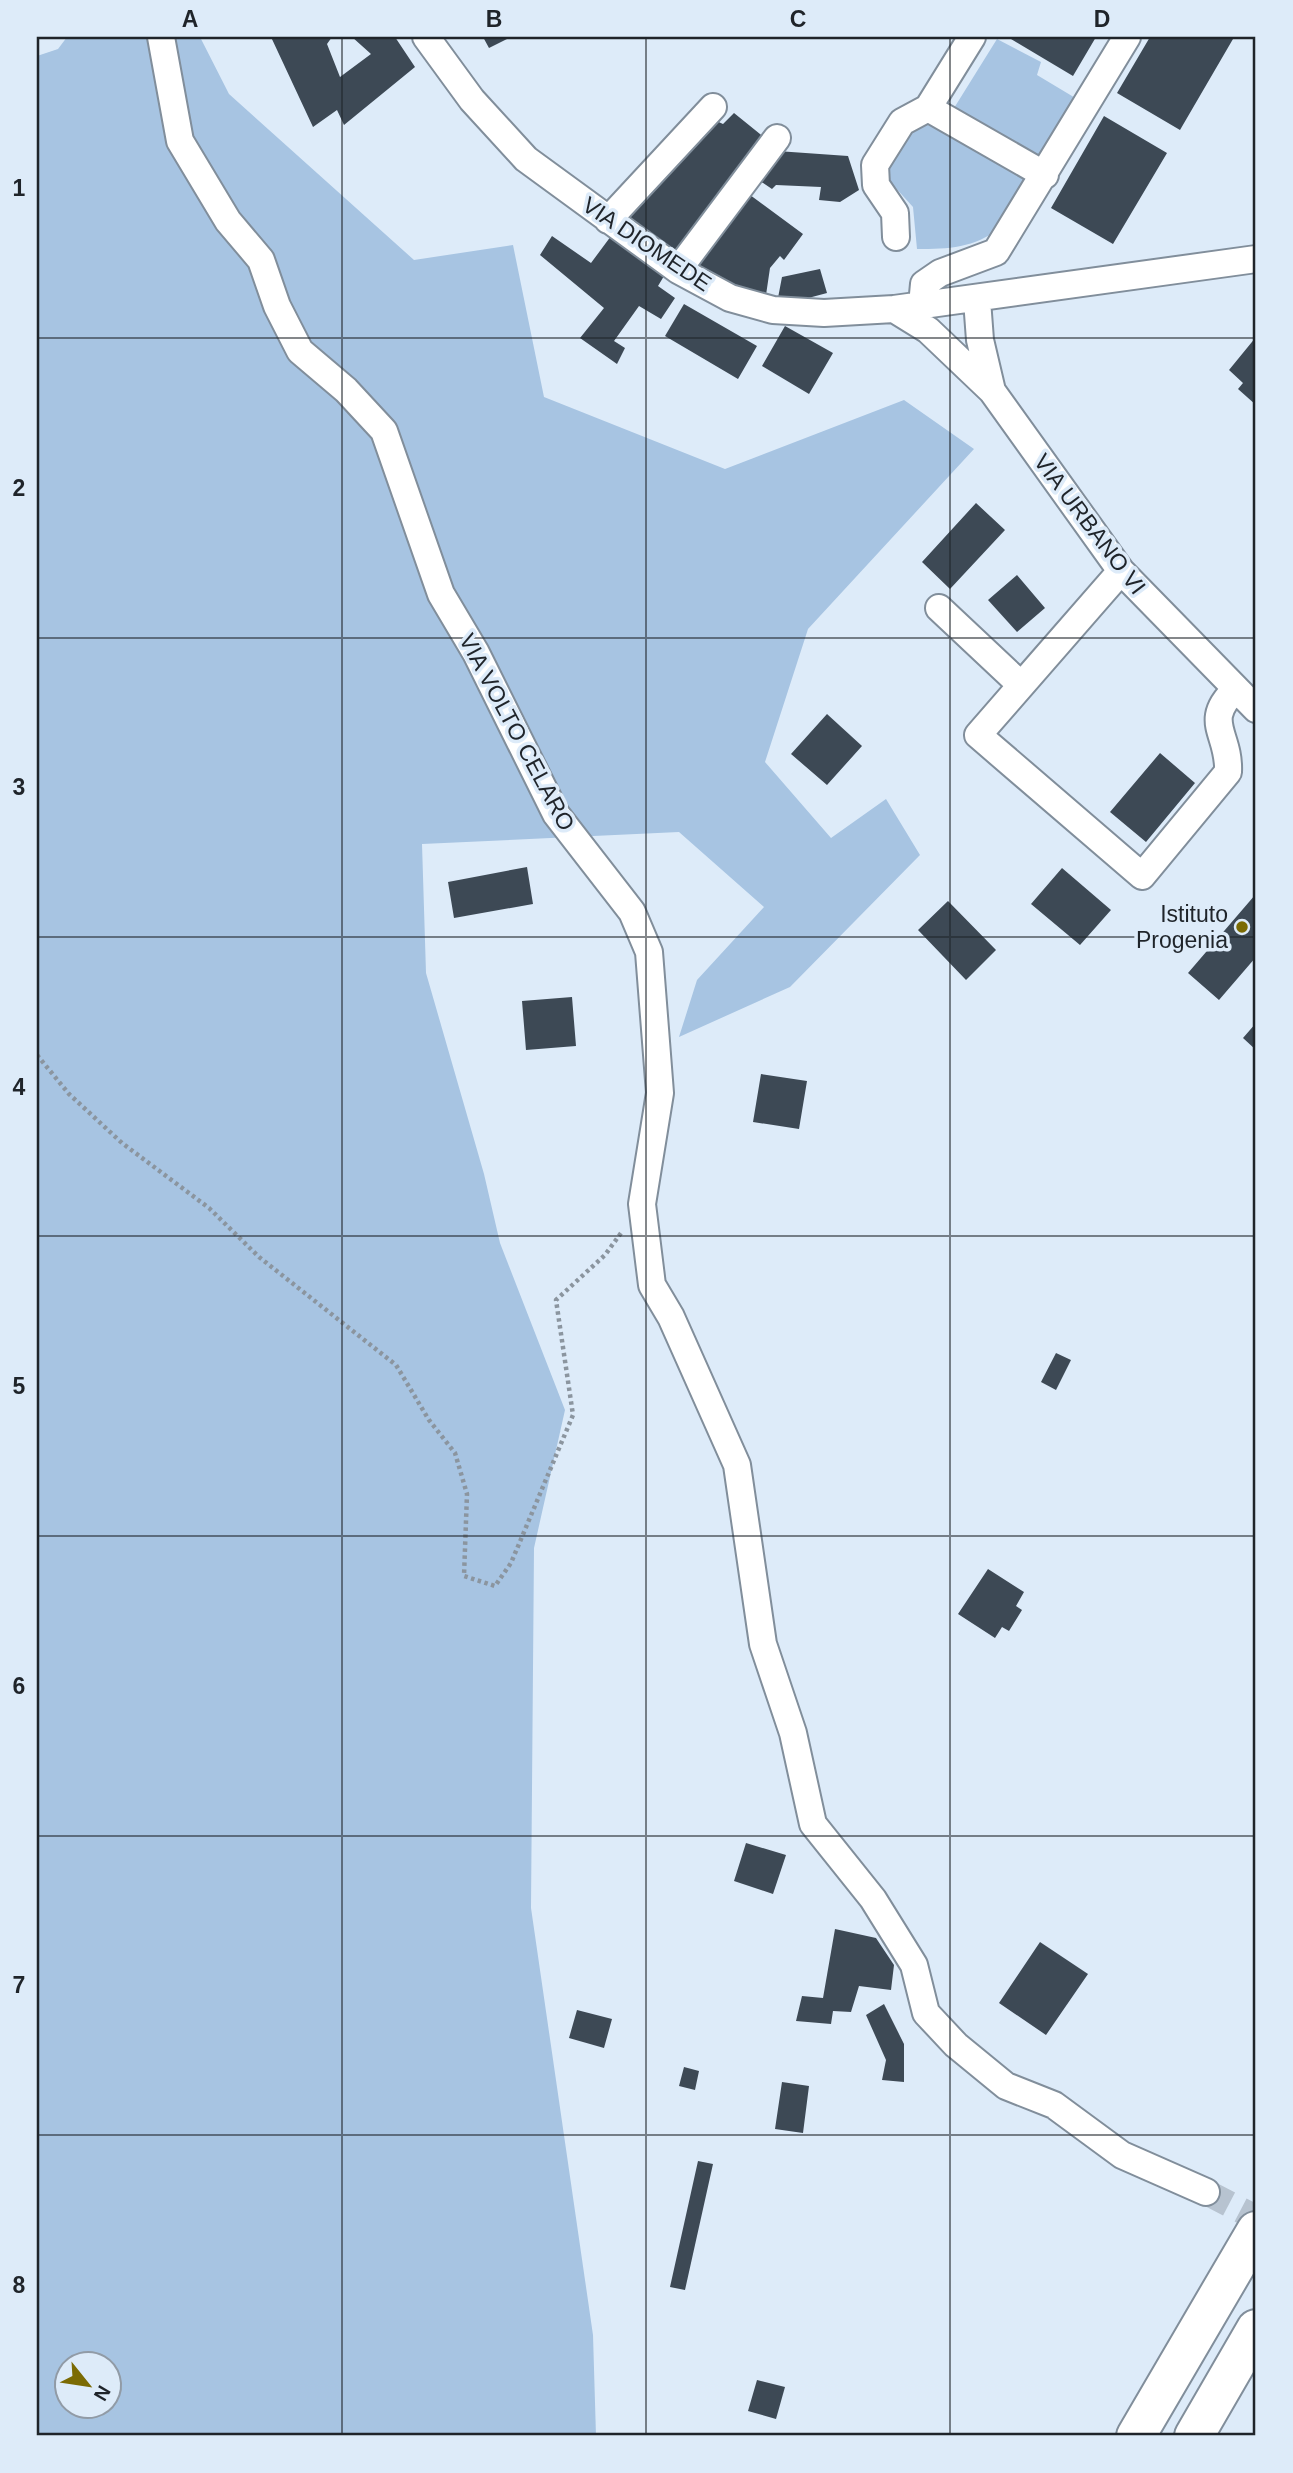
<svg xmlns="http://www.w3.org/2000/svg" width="1293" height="2473" font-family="Helvetica,sans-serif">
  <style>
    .green { fill: #a7c4e2; fill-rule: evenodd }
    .building { fill: #3d4955 }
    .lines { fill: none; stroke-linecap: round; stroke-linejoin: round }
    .minor-tunnel { stroke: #b7c3d0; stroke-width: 26; stroke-dasharray: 26 13; stroke-linecap: butt }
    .minor-casing { stroke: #818e9b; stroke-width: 30 }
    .highway-casing { stroke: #818e9b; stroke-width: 42 }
    .path { stroke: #8b959f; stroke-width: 4.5; stroke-dasharray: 3.5 3.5; stroke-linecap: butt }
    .minor { stroke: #fff; stroke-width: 26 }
    .highway { stroke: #fff; stroke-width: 38 }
    .grid { fill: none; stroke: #1f242a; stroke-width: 2; stroke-opacity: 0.55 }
    .poi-dot { fill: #7b6b04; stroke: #ddebf9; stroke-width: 2.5 }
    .labels { text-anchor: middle; stroke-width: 7; stroke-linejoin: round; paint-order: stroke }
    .street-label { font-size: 23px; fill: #1f242a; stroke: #ddebf9 }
    .poi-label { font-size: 23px; fill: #1f242a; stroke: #ddebf9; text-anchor: end }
    .neatline { fill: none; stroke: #1f242a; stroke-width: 2.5 }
    .grid-label { font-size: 23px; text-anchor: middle; font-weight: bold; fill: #1f242a }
  </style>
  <rect width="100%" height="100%" fill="#ddebf9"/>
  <path class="green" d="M 67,37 L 200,37 L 229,94 L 414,260 L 513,245 L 544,397 L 725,469 L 904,400 L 974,449 L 808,629 L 765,762 L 831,838 L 886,799 L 920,855 L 790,987 L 679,1037 L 697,980 L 764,907 L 679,832 L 422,844 L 426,973 L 484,1174 L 500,1243 L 565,1410 L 534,1548 L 531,1908 L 593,2335 L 596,2436 L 37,2436 L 37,56 L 58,49 ZM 66,2364 L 108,2364 L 108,2406 L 66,2406 Z
    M 997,39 L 1041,62 L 1037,75 L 1077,99 L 1000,228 C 974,248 949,249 917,249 L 913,207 L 883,174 L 909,131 L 921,123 L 941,129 Z"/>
  <path class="building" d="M 271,37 L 332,37 L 327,44 L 340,77 L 371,54 L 352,37 L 395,37 L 415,67 L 344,125 L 337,110 L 313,127 Z
    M 483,37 L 511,37 L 489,48 Z
    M 1012,37 L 1096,37 L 1073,76 L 1011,39 Z
    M 1150,37 L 1233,39 L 1180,130 L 1117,93 Z
    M 734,113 L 765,138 L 677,257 L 620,221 L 710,118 L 723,124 Z
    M 1104,116 L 1167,153 L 1113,244 L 1051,208 Z
    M 777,151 L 848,156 L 859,190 L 840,202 L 819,200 L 821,187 L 776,185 L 772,189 L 757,179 Z
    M 746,192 L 803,234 L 784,260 L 780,256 L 770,268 L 766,295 L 726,283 L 692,267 Z
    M 614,232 L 667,271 L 658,286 L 675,298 L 661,319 L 639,306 L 614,341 L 625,348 L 617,364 L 580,338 L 604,308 L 540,255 L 552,236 L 591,263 Z
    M 820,269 L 827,293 L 797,301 L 777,303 L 782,277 Z
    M 684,304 L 757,346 L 738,379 L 665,336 Z
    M 785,326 L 833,353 L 809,394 L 762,366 Z
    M 1256,337 L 1256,405 L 1238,389 L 1243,383 L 1229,370 Z
    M 976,503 L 1005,530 L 950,589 L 922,562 Z
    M 1017,575 L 1045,608 L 1017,632 L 988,600 Z
    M 827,714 L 862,746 L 827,785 L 791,754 Z
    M 1160,753 L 1195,783 L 1146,842 L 1110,812 Z
    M 527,867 L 533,904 L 454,918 L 448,882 Z
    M 1062,868 L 1111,910 L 1080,945 L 1031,904 Z
    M 1255,895 L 1256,957 L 1219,1000 L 1188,973 Z
    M 948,901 L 996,950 L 966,980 L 918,930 Z
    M 572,997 L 576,1046 L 526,1050 L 522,1001 Z
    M 1256,1023 L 1256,1050 L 1243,1038 Z
    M 761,1074 L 807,1081 L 799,1129 L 753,1122 Z
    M 1056,1353 L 1071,1360 L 1056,1390 L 1041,1382 Z
    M 988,1569 L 1024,1592 L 1016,1606 L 1022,1610 L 1009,1631 L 1002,1627 L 995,1638 L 958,1614 Z
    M 746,1843 L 786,1855 L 773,1894 L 734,1881 Z
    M 835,1929 L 876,1938 L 894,1965 L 891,1990 L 859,1986 L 851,2012 L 833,2011 L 831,2024 L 796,2021 L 802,1996 L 823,1998 Z
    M 1040,1942 L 1088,1974 L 1046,2035 L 999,2003 Z
    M 884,2004 L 904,2044 L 904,2082 L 882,2080 L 886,2060 L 866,2015 Z
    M 577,2010 L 612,2019 L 604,2048 L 569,2038 Z
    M 684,2067 L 699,2071 L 695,2090 L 679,2086 Z
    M 782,2082 L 809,2086 L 803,2133 L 775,2129 Z
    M 698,2161 L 713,2164 L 685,2290 L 670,2287 Z
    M 757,2380 L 785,2387 L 776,2419 L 748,2411 Z"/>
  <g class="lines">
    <path class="minor-tunnel" d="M 1206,2192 L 1256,2218"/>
    <defs>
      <path id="minor" d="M 161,37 L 180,141 L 228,221 L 261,260 L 277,306 L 300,351 L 346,390 L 384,431 L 441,594 L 476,653 L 556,814 L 632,912 L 649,952 L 660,1093 L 642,1204 L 652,1285 L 671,1317 L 737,1465 L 763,1644 L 793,1733 L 813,1824 L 873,1899 L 914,1965 L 926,2013 L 956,2045 L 1006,2086 L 1054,2105 L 1122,2155 L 1206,2192
        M 426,37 L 472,100 L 526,159 L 678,270 L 730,298 L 773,310 L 824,313 L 894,309 L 1256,259
        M 972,37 L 928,108 L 1045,175
        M 608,220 L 713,107
        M 896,237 L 895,213 L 876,185 L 875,165 L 902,122 L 928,108
        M 678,270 L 777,138
        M 977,300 L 980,340 L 992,391
        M 922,305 L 924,284 L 940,273 L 996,252 L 1127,37
        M 894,309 L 928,330 L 992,391 L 1121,571 L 1256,709
        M 1121,571 L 978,735 L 1142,876 L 1228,772 C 1230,733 1201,722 1236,689
        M 939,608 L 1021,685"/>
      <path id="highway" d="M 1136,2436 L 1256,2231
        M 1194,2436 L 1256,2329"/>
    </defs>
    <use href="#minor" class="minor-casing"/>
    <use href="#highway" class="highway-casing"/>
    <path class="path" d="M 37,1055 L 69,1094 L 122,1143 L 209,1208 L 259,1257 L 396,1365 L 429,1420 L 455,1453 L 467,1494 L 464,1576 L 495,1586 L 511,1563 L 573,1415 L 556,1300 L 605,1255 L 621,1233"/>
    <use href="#minor" class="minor"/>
    <use href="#highway" class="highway"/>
  </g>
  <path class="grid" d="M 342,37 L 342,2436M 646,37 L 646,2436M 950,37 L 950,2436M 37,338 L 1256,338M 37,638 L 1256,638M 37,937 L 1256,937M 37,1236 L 1256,1236M 37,1536 L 1256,1536M 37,1836 L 1256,1836M 37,2135 L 1256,2135"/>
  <circle class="poi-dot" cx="1242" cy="927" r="7"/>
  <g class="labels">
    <g class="street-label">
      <text transform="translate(647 244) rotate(34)" y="8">VIA DIOMEDE</text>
      <text transform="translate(1090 524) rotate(53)" y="8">VIA URBANO VI</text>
      <text transform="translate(517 732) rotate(62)" y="8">VIA VOLTO CELARO</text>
    </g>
    <g class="poi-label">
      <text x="1228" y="922">Istituto<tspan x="1228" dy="26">Progenia</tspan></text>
    </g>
  </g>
  <rect width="1293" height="2473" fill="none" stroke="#ddebf9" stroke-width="77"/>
  <g transform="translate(88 2385) rotate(120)"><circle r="33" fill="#ddebf9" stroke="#919ba6" stroke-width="2"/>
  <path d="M0-5L12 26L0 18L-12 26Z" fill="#7b6b04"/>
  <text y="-10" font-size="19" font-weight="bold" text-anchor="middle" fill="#1f242a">N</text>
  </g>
  <rect x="38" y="38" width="1216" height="2396" class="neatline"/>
  <g class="grid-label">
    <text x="190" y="27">A</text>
    <text x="494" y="27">B</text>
    <text x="798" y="27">C</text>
    <text x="1102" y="27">D</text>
    <text x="19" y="196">1</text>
    <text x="19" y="496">2</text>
    <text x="19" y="795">3</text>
    <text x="19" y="1095">4</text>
    <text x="19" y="1394">5</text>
    <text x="19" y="1694">6</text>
    <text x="19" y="1993">7</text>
    <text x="19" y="2293">8</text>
  </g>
</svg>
